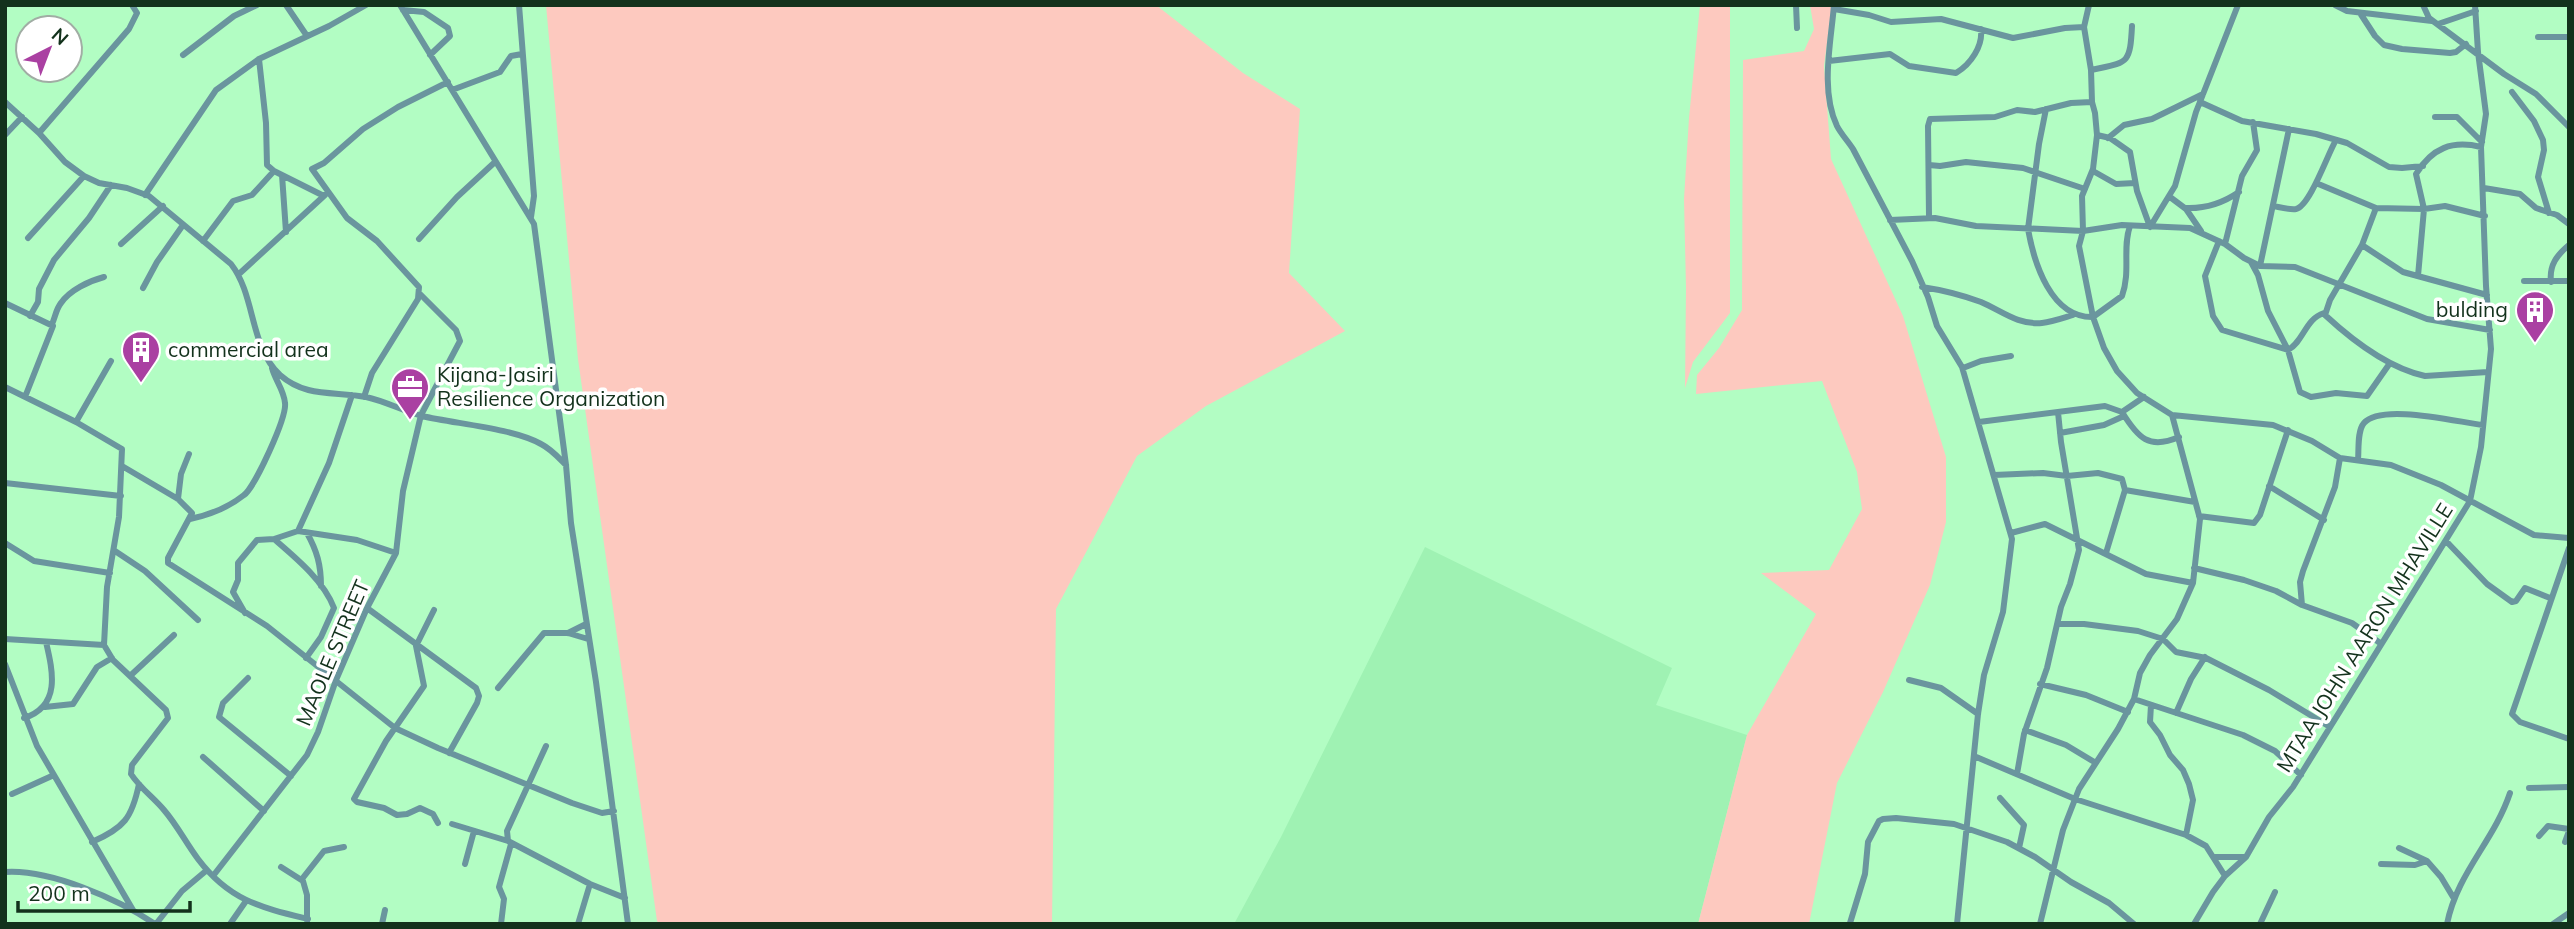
<svg xmlns="http://www.w3.org/2000/svg" width="2574" height="929" font-family="Mulish,sans-serif">
  <style>
    .built { fill: #9ff2b3 }
    .green { fill: #fdc9bf }
    .lines { fill: none; stroke-linecap: round; stroke-linejoin: round }
    .minor { stroke: #6a959e; stroke-width: 6 }
    .labels { text-anchor: middle; stroke-width: 7; stroke-linejoin: round; paint-order: stroke }
    .poi-label { font-size: 21px; fill: #13321c; stroke: #fff; text-anchor: start }
    .street-label { font-size: 21px; fill: #13321c; stroke: #fff }
  </style>
  <rect width="100%" height="100%" fill="#b2fdc3"/>
  <path class="built" d="M 1425,547 L 1672,668 L 1656,705 L 1747,735 L 1698,924 L 1234,924 L 1281,837 Z"/>
  <path class="green" d="M 546,5 L 1156,5 L 1243,73 L 1300,109 L 1289,273 L 1345,331 L 1206,406 L 1137,456 L 1056,609 L 1052,924 L 660,924 L 657,921 L 578,359 Z
    M 1700,5 L 1730,5 L 1730,313 L 1693,362 L 1685,388 L 1686,288 L 1684,199 L 1689,118 Z
    M 1810,5 L 1832,5 L 1824,66 L 1831,159 L 1903,316 L 1946,457 L 1946,522 L 1930,585 L 1883,692 L 1837,783 L 1809,924 L 1698,924 L 1747,735 L 1816,614 L 1761,573 L 1829,570 L 1862,509 L 1857,472 L 1822,381 L 1696,394 L 1697,375 L 1719,348 L 1742,310 L 1743,60 L 1804,51 L 1814,29 Z"/>
  <g class="lines">
    <path class="minor" d="M 286,5 L 307,36
      M 400,5 L 534,224 L 566,465 L 571,523 L 596,682 L 628,924
      M 519,5 L 534,196 L 531,217
      M 1796,5 L 1797,28
      M 1834,5 C 1831,43 1820,90 1837,126 C 1841,134 1848,141 1853,149 L 1912,261 L 1928,297 L 1937,326 L 1962,367 L 2012,539 L 2003,612 L 1984,675 L 1978,714 L 1957,924
      M 2089,5 L 2084,27 L 2091,70 L 2092,102 L 2095,113 L 2097,135 L 2093,169 L 2082,196 L 2083,231 L 2079,246 L 2093,317 L 2104,348 L 2117,371 L 2137,393 L 2172,415 L 2273,425 L 2312,441 L 2340,458 L 2391,465 L 2441,485 L 2534,535 L 2569,538
      M 2335,5 L 2347,11 L 2432,21
      M 2423,5 L 2429,18 L 2504,74 L 2536,94 L 2569,127
      M 1834,9 L 1869,15 L 1891,22 L 1941,19 L 2013,38 L 2065,28 L 2084,27
      M 403,10 L 424,12 L 448,28 L 450,36 L 430,55
      M 2360,13 L 2375,36 L 2384,45 L 2402,49 L 2450,53 L 2456,52 L 2466,44
      M 2438,24 L 2476,11
      M 2538,37 L 2569,37
      M 183,55 L 234,16 L 257,5
      M 259,59 L 266,123 L 267,165 L 274,171 L 324,196
      M 1829,61 L 1890,54 L 1909,66 L 1956,73 C 1971,64 1983,46 1981,29
      M 2091,70 C 2128,62 2130,65 2132,26
      M 452,90 L 500,72 L 511,56 L 522,54
      M 2512,92 L 2534,121 L 2543,140 L 2544,150 L 2538,177 L 2549,213
      M 5,102 L 39,133 L 65,162 L 84,176 L 99,183 L 127,188 L 149,196 L 231,264 C 256,296 249,346 280,375 C 306,398 335,391 366,397 C 385,401 403,411 422,416 C 456,424 512,428 541,444 C 551,449 558,457 566,465
      M 2200,102 L 2242,121 L 2316,134 L 2347,143 L 2389,167 L 2402,168 L 2423,166
      M 2046,109 L 2039,144 L 2028,229 C 2034,263 2051,318 2093,317 L 2122,296 C 2131,271 2122,248 2130,226
      M 2435,117 L 2457,117 L 2482,142
      M 39,133 L 129,29 L 137,13 L 132,5
      M 5,135 L 22,117
      M 2097,135 L 2110,138 L 2130,152 L 2137,191 L 2150,227
      M 2108,138 L 2124,125 L 2152,119 L 2203,94
      M 1929,165 L 1940,166 L 1966,162 L 2023,168 L 2085,189
      M 2093,171 L 2116,184 L 2135,183
      M 282,175 L 286,232
      M 2316,183 L 2376,208 L 2424,209 L 2445,206 L 2485,216
      M 2484,188 L 2520,194 L 2536,208 L 2557,215 L 2569,224
      M 145,195 L 216,90 L 259,59 L 329,26 L 366,5
      M 2170,197 L 2186,209 L 2201,231
      M 2273,206 C 2279,207 2290,210 2296,209 C 2310,206 2328,153 2336,140
      M 2185,208 C 2205,209 2223,203 2239,192
      M 2376,208 L 2362,245 L 2330,300 L 2325,315 C 2352,340 2388,368 2425,376 L 2488,372
      M 1929,217 L 1928,126 L 1930,119 L 1995,117 L 2017,110 L 2035,112 L 2071,103 L 2092,102
      M 1890,220 L 1935,218 L 1976,226 L 2083,231 L 2122,225 L 2190,228 L 2225,244 L 2244,258 L 2260,266 L 2295,267 L 2427,319 L 2490,330
      M 2150,227 L 2175,186 L 2196,112 L 2238,5
      M 28,238 L 84,176
      M 419,239 L 457,197 L 495,162
      M 203,241 L 233,201 L 252,195 L 274,171
      M 2219,241 L 2205,276 L 2213,316 L 2222,330 L 2288,350 C 2304,341 2305,319 2324,313
      M 121,244 L 163,206
      M 2225,244 L 2242,176 L 2257,150 L 2253,122
      M 2362,245 L 2403,272 L 2487,295
      M 2251,262 L 2258,275 L 2268,311 L 2288,350 L 2300,392 L 2311,397 L 2336,393 L 2367,396 L 2390,363
      M 2260,266 L 2289,129
      M 239,274 L 325,195
      M 2418,276 L 2424,209 L 2416,174 C 2432,148 2452,140 2481,147
      M 2524,281 L 2569,281
      M 2551,282 C 2549,265 2557,255 2569,245
      M 1922,287 C 1942,290 1962,295 1981,302 C 2002,311 2017,325 2042,323 C 2052,322 2063,318 2073,315
      M 143,288 L 157,262 L 183,225
      M 5,303 L 53,326 L 25,397
      M 30,316 L 38,302 L 39,289 L 54,260 L 89,218 L 111,185
      M 52,324 C 55,318 56,309 61,303 C 70,290 89,281 104,277
      M 1963,368 L 1981,361 L 2011,356
      M 5,387 L 76,422 L 122,449 L 119,517 L 107,587 L 104,645 L 113,660 L 166,710 L 168,718 L 132,765 L 131,774 C 140,788 154,798 164,810 C 177,825 186,843 198,859 C 229,900 259,907 308,919
      M 364,397 L 372,373 L 418,299 L 419,287 L 377,241 L 347,218 L 312,169 L 324,163 L 363,129 L 398,107 L 448,82
      M 2122,412 C 2138,438 2149,450 2179,437
      M 76,422 L 111,361
      M 1979,422 L 2105,406 L 2122,412 L 2144,397
      M 2060,433 L 2104,425 L 2124,416
      M 2358,460 C 2359,449 2357,431 2364,423 C 2381,403 2457,422 2483,425
      M 122,466 L 178,499 L 192,513 L 168,558 L 168,563 L 267,626 L 395,728 L 438,748 L 572,803 L 602,813 L 614,811
      M 1994,475 L 2043,473 L 2067,476 L 2098,473 L 2122,479 L 2125,490 L 2106,553
      M 5,483 L 121,496
      M 2269,486 L 2324,520
      M 2125,490 L 2195,502
      M 178,499 L 181,474 L 189,454
      M 2199,516 L 2254,523 L 2260,515 L 2288,430
      M 190,519 C 209,515 229,507 244,495 C 255,487 287,417 285,403 C 284,390 275,380 272,368
      M 298,531 L 329,463 L 352,395
      M 307,533 C 317,551 321,565 321,586
      M 2011,533 L 2045,524 L 2146,574 L 2193,583
      M 2446,541 L 2487,584 L 2512,602 L 2516,601 L 2525,588 L 2550,598
      M 5,543 L 34,561 L 110,573
      M 2569,548 L 2512,714 L 2520,722 L 2569,739
      M 115,551 L 145,571 L 198,620
      M 2194,568 L 2244,580 L 2276,591 L 2302,605 L 2352,623 L 2380,643
      M 2302,605 L 2300,582 L 2303,571 L 2335,487 L 2340,458
      M 367,608 L 476,688 L 479,696 L 477,703 L 449,753
      M 434,610 L 416,646 L 424,686 L 386,741 L 354,799 L 357,802 L 384,808 L 397,815 L 407,814 L 420,808 L 433,814 L 438,823
      M 245,613 L 233,592 L 238,580 L 238,563 L 257,540 L 274,539
      M 2058,624 L 2084,624 L 2138,631 L 2163,639 L 2176,652 L 2206,658 L 2269,690 L 2330,727
      M 568,633 L 586,624
      M 5,639 L 104,645
      M 306,658 L 321,637 L 334,608 C 324,581 296,558 274,539 L 298,531 L 357,540 L 396,553
      M 5,664 L 37,746 L 133,910
      M 130,676 L 174,635
      M 248,678 L 223,703 L 219,717 L 291,776
      M 1909,680 L 1941,688 L 1978,714
      M 2040,684 L 2086,695 L 2128,712
      M 498,688 L 544,633 L 568,633 L 588,639
      M 2134,699 L 2243,735 L 2275,751 L 2301,775
      M 2151,705 L 2150,722 L 2160,735 L 2170,755 L 2183,770 L 2189,784 L 2193,800 L 2186,835
      M 45,707 L 73,704 L 97,667 L 112,658
      M 2176,713 L 2191,679 L 2205,657
      M 24,718 C 61,706 53,672 46,642
      M 2025,730 L 2066,745 L 2096,763
      M 546,746 L 507,831 L 508,841 L 590,884 L 625,898
      M 1974,756 L 2075,799 L 2186,835 L 2206,846 L 2225,876
      M 203,757 L 264,811
      M 2017,774 L 2024,734 L 2047,668 L 2061,607 L 2070,584 L 2079,550 L 2061,442 L 2058,412
      M 2529,788 L 2569,787
      M 12,794 L 54,775
      M 2000,798 L 2024,825 L 2019,848
      M 452,824 L 508,841
      M 2539,836 L 2548,826 L 2569,829
      M 92,842 C 124,828 132,818 139,784
      M 2565,842 L 2569,831
      M 2399,848 L 2427,861
      M 2214,857 L 2244,857
      M 465,864 L 474,831
      M 2381,864 L 2415,865 L 2427,861 L 2441,877 L 2453,897
      M 281,867 L 303,881 L 307,895 L 307,924
      M 5,872 C 50,869 118,899 155,924
      M 213,876 L 307,755 L 318,732 L 336,680 L 367,608 L 396,553 L 403,491 L 421,415 L 460,341 L 456,330 L 420,294
      M 302,879 L 324,851 L 344,847
      M 1850,923 L 1865,874 L 1868,842 L 1879,821 L 1883,819 L 1896,818 L 1954,824 L 2007,842 L 2035,857 L 2071,882 L 2109,903 L 2134,924
      M 156,924 L 182,891 L 207,870
      M 230,924 L 246,901
      M 382,924 L 385,910
      M 501,924 L 504,899 L 499,887 L 511,844
      M 578,924 L 590,884
      M 2040,924 L 2063,830 L 2079,789 L 2118,729 L 2134,699 L 2140,673 L 2150,655 L 2177,619 L 2193,583 L 2200,519 L 2172,415
      M 2194,924 L 2213,892 L 2225,876 L 2246,857 L 2269,817 L 2293,787 L 2470,501 L 2481,447 L 2491,349 L 2486,286 L 2481,147 L 2486,114 L 2478,52 L 2475,5
      M 2260,924 L 2275,892
      M 2447,924 C 2457,873 2494,841 2510,793
      M 2553,924 L 2569,913"/>
  </g>
  <defs>
    <symbol id="building-pin" viewBox="-11 -11 22 30"><path d="M0 17L-7.5 6A9.5 9.5 0 1 1 7.5 6Z" fill="#aa40a2" stroke="#fff"/><path d="M-4-6H4V6H1V3H-1V6H-4ZM-2.5-4.3h1.7v1.8h-1.7ZM.8-4.3h1.7v1.8H.8ZM-2.5-1h1.7V.8h-1.7ZM.8-1h1.7V.8H.8Z" fill="#fff"/></symbol>
    <symbol id="office-pin" viewBox="-11 -11 22 30"><path d="M0 17L-7.5 6A9.5 9.5 0 1 1 7.5 6Z" fill="#aa40a2" stroke="#fff"/><path d="M-6-3h4V-5.5h4V-3h4V5H-6ZM-1-4.5V-3h2v-1.5ZM-6 0V1H6V0Z" fill="#fff"/></symbol>
  </defs>
  <g fill-rule="evenodd">
    <use href="#building-pin" x="2513" y="288" width="44" height="60"/>
    <use href="#building-pin" x="119" y="328" width="44" height="60"/>
    <use href="#office-pin" x="388" y="365" width="44" height="60"/>
  </g>
  <g class="labels">
    <g class="poi-label">
      <text x="2508" y="317" text-anchor="end">bulding</text>
      <text x="168" y="357">commercial area</text>
      <text x="437" y="382">Kijana-Jasiri<tspan x="437" dy="24">Resilience Organization</tspan></text>
    </g>
    <g class="street-label">
      <text transform="translate(2365 638) rotate(-58)" y="7">MTAA JOHN AARON MHAVILLE</text>
      <text transform="translate(333 653) rotate(-67)" y="7">MAOLE STREET</text>
    </g>
  </g>
  <rect width="2574" height="929" fill="none" stroke="#13321c" stroke-width="14"/>
  <g transform="translate(49 49) rotate(42)"><circle r="33" fill="#ffffff" stroke="#a1ada4" stroke-width="2"/>
  <path d="M0-5L12 26L0 18L-12 26Z" fill="#aa40a2"/>
  <text y="-10" font-size="19" font-weight="bold" text-anchor="middle" fill="#13321c">N</text>
  </g>
  <path d="M18 901v10h172v-10" fill="none" stroke="#13321c" stroke-width="3.5"/>
  <text x="28" y="901" font-size="21" fill="#13321c" stroke="#ffffff" stroke-width="5" paint-order="stroke">200 m</text>
</svg>
